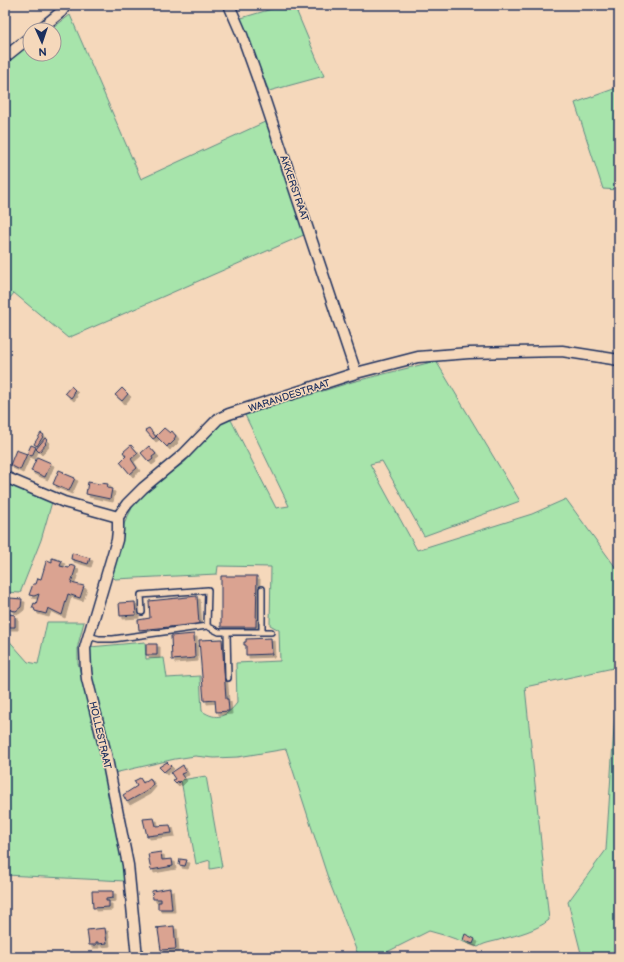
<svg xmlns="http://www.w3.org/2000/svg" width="624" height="962" font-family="'Balsamiq Sans',sans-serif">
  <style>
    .green { fill: #a7e4ab; stroke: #618a84 }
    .building { fill: #daa391; stroke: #1b2f5e; filter: url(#shadow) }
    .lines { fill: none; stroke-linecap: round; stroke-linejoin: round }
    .lane-casing { stroke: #1b2f5e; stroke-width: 8 }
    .street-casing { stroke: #1b2f5e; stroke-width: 13 }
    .lane { stroke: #f5d8bb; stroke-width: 5 }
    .street { stroke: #f5d8bb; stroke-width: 10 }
    .labels { text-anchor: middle; stroke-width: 3; stroke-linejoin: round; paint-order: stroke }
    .street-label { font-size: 10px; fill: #1b2f5e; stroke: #f5d8bb }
  </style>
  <defs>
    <filter id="shadow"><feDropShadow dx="3" dy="3" stdDeviation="0" flood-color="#0004"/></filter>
  </defs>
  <rect width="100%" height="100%" fill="#f5d8bb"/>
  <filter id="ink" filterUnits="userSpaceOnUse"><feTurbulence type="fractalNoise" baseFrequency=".025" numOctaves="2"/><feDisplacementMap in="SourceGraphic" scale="8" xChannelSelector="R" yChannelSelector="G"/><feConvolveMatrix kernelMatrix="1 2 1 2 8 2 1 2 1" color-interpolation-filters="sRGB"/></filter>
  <g filter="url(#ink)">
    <path class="green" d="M 285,5 L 294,5 L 324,76 L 269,91 L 238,19 Z
      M 70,15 L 141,179 L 267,121 L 306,234 L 68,338 L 14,293 L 5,304 L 5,63 L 30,45 L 30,54 L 54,54 L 54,30 L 50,30 Z
      M 619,87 L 619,190 L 603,189 L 575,103 Z
      M 436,361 L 520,501 L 424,536 L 382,461 L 370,464 L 417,550 L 532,514 L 566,499 L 619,572 L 619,957 L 582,957 L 568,902 L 606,850 L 618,667 L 525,687 L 549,920 C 537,930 518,935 502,939 C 494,942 486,942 478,947 L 447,936 L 429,931 L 377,957 L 359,957 L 329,881 L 286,749 L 238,757 L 214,758 L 195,756 L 175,759 L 114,773 L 89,663 L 90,647 L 145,642 L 146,659 L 164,658 L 167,678 L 200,676 L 202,711 C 217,721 226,717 237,703 L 236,663 L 280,661 L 279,630 L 270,625 L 271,567 L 218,566 L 217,574 L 115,579 L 111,575 L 124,524 L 133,506 L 146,491 L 185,462 L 217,424 L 230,418 L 276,508 L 289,506 L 245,415 L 352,382 Z
      M 5,481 L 52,502 L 41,540 L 20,593 L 5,592 Z
      M 47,622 L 84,622 L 78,645 L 78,663 L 96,729 L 114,812 L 125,881 L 5,875 L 5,636 L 28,662 L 38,664 Z
      M 206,776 L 222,867 L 210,869 L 210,860 L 196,864 L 181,780 Z"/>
    <path class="building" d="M 71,386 L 75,390 L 73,392 L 74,394 L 71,398 L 65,393 Z
      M 122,388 L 128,394 L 122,401 L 115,395 Z
      M 149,428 L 156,437 L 153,439 L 145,430 Z
      M 164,428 L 170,433 L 172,431 L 176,436 L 174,439 L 175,440 L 170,445 L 169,444 L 167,447 L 156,436 Z
      M 41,433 L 44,435 L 37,446 L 34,444 Z
      M 45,438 L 47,440 L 45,443 L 46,444 L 39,452 L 36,449 Z
      M 31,445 L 36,447 L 32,456 L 27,454 Z
      M 131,445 L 138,453 L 131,459 L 137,468 L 130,474 L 120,462 L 126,456 L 123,452 Z
      M 149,446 L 156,454 L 152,457 L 153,459 L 149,462 L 141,453 Z
      M 16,450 L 27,454 L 20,470 L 10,465 Z
      M 37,457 L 51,463 L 45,477 L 31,471 Z
      M 59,470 L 64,472 L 63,473 L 75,478 L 69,491 L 53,484 Z
      M 88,482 L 100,484 L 101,483 L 108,484 L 107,488 L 112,489 L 110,499 L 86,494 Z
      M 72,553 L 90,558 L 88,564 L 71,559 Z
      M 52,558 L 62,561 L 60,566 L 69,568 L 70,565 L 76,567 L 71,583 L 84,586 L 80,598 L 68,594 L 62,615 L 48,608 L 46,614 L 35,611 L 34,608 L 32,608 L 34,603 L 36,604 L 39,594 L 34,596 L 29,595 L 33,584 L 36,584 L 38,578 L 41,579 L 46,562 L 47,560 L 52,562 Z
      M 221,576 L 257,576 L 256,627 L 221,627 Z
      M 197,596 L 199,624 L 139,630 L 138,620 L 150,618 L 149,601 Z
      M 10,598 L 22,599 L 21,607 L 16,611 L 10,610 Z
      M 135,602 L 136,615 L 120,616 L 119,603 Z
      M 9,614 L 15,615 L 15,627 L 8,627 Z
      M 194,634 L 195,658 L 172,660 L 171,636 Z
      M 271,638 L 272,654 L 246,655 L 246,645 L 244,645 L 244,642 L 246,642 L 246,639 Z
      M 222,639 L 226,699 L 228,699 L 229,711 L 216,712 L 215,700 L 204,701 L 199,640 Z
      M 146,644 L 157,644 L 157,655 L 146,655 Z
      M 167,762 L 171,766 L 164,772 L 159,767 Z
      M 183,765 L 186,772 L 181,774 L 184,778 L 179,783 L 178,781 L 176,783 L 173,780 L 175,779 L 171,773 Z
      M 140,778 L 143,783 L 150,778 L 153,784 L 147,791 L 127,802 L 123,795 L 137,786 L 134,781 Z
      M 154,818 L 156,826 L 170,825 L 172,833 L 147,836 L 143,819 Z
      M 161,852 L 162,860 L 172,859 L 173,866 L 151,870 L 148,854 Z
      M 180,859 L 187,860 L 185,866 L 179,865 Z
      M 170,888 L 172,909 L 158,909 L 158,902 L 161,902 L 161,899 L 153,899 L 152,891 Z
      M 92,891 L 113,891 L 113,898 L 106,899 L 106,901 L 109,901 L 109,907 L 93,908 Z
      M 174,926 L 176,949 L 161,950 L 158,930 L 159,928 L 156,928 Z
      M 105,928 L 107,943 L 98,944 L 98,942 L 96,942 L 96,945 L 89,945 L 87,930 Z
      M 465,934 L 475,939 L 473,944 L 463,940 Z"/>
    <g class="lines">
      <defs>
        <path id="lane" d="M 207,626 L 219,632 L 262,632 L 262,589
          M 227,632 L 228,678
          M 262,632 L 271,632
          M 88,636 L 99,639 L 113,639 L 207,626 L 208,590 L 141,595 L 142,612"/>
        <path id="street" d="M 229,5 L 242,35 L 257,77 L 356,373
          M 39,30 L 61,12 L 66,5
          M 5,57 L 30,37
          M 5,477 L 64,502 L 118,517
          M 118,517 L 127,504 L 143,488 L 184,454 L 218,419 L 229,414 L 356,373 L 418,357 L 469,353 L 562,351 L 619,360
          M 118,517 L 118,530 L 117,540 L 85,648 L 86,670 L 87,679 L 106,754 L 128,865 L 137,957"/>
      </defs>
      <use href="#lane" class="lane-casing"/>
      <use href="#street" class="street-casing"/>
      <use href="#lane" class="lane"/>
      <use href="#street" class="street"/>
    </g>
  </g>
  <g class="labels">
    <g class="street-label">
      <text transform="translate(295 188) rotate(71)" y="4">AKKERSTRAAT</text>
      <text transform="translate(289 395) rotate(-18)" y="4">WARANDESTRAAT</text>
      <text transform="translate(101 735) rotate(77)" y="4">HOLLESTRAAT</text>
    </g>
  </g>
  <rect width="624" height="962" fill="none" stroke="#f5d8bb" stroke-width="20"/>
  <rect x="10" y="10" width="604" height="942" fill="none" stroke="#1b2f5e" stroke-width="1.5" filter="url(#ink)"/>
  <g transform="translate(42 42) rotate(177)"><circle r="19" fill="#f5d8bb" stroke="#9e9496"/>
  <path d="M0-3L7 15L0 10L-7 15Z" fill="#1b2f5e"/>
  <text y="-6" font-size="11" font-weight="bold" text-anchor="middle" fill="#1b2f5e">N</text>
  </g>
</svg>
